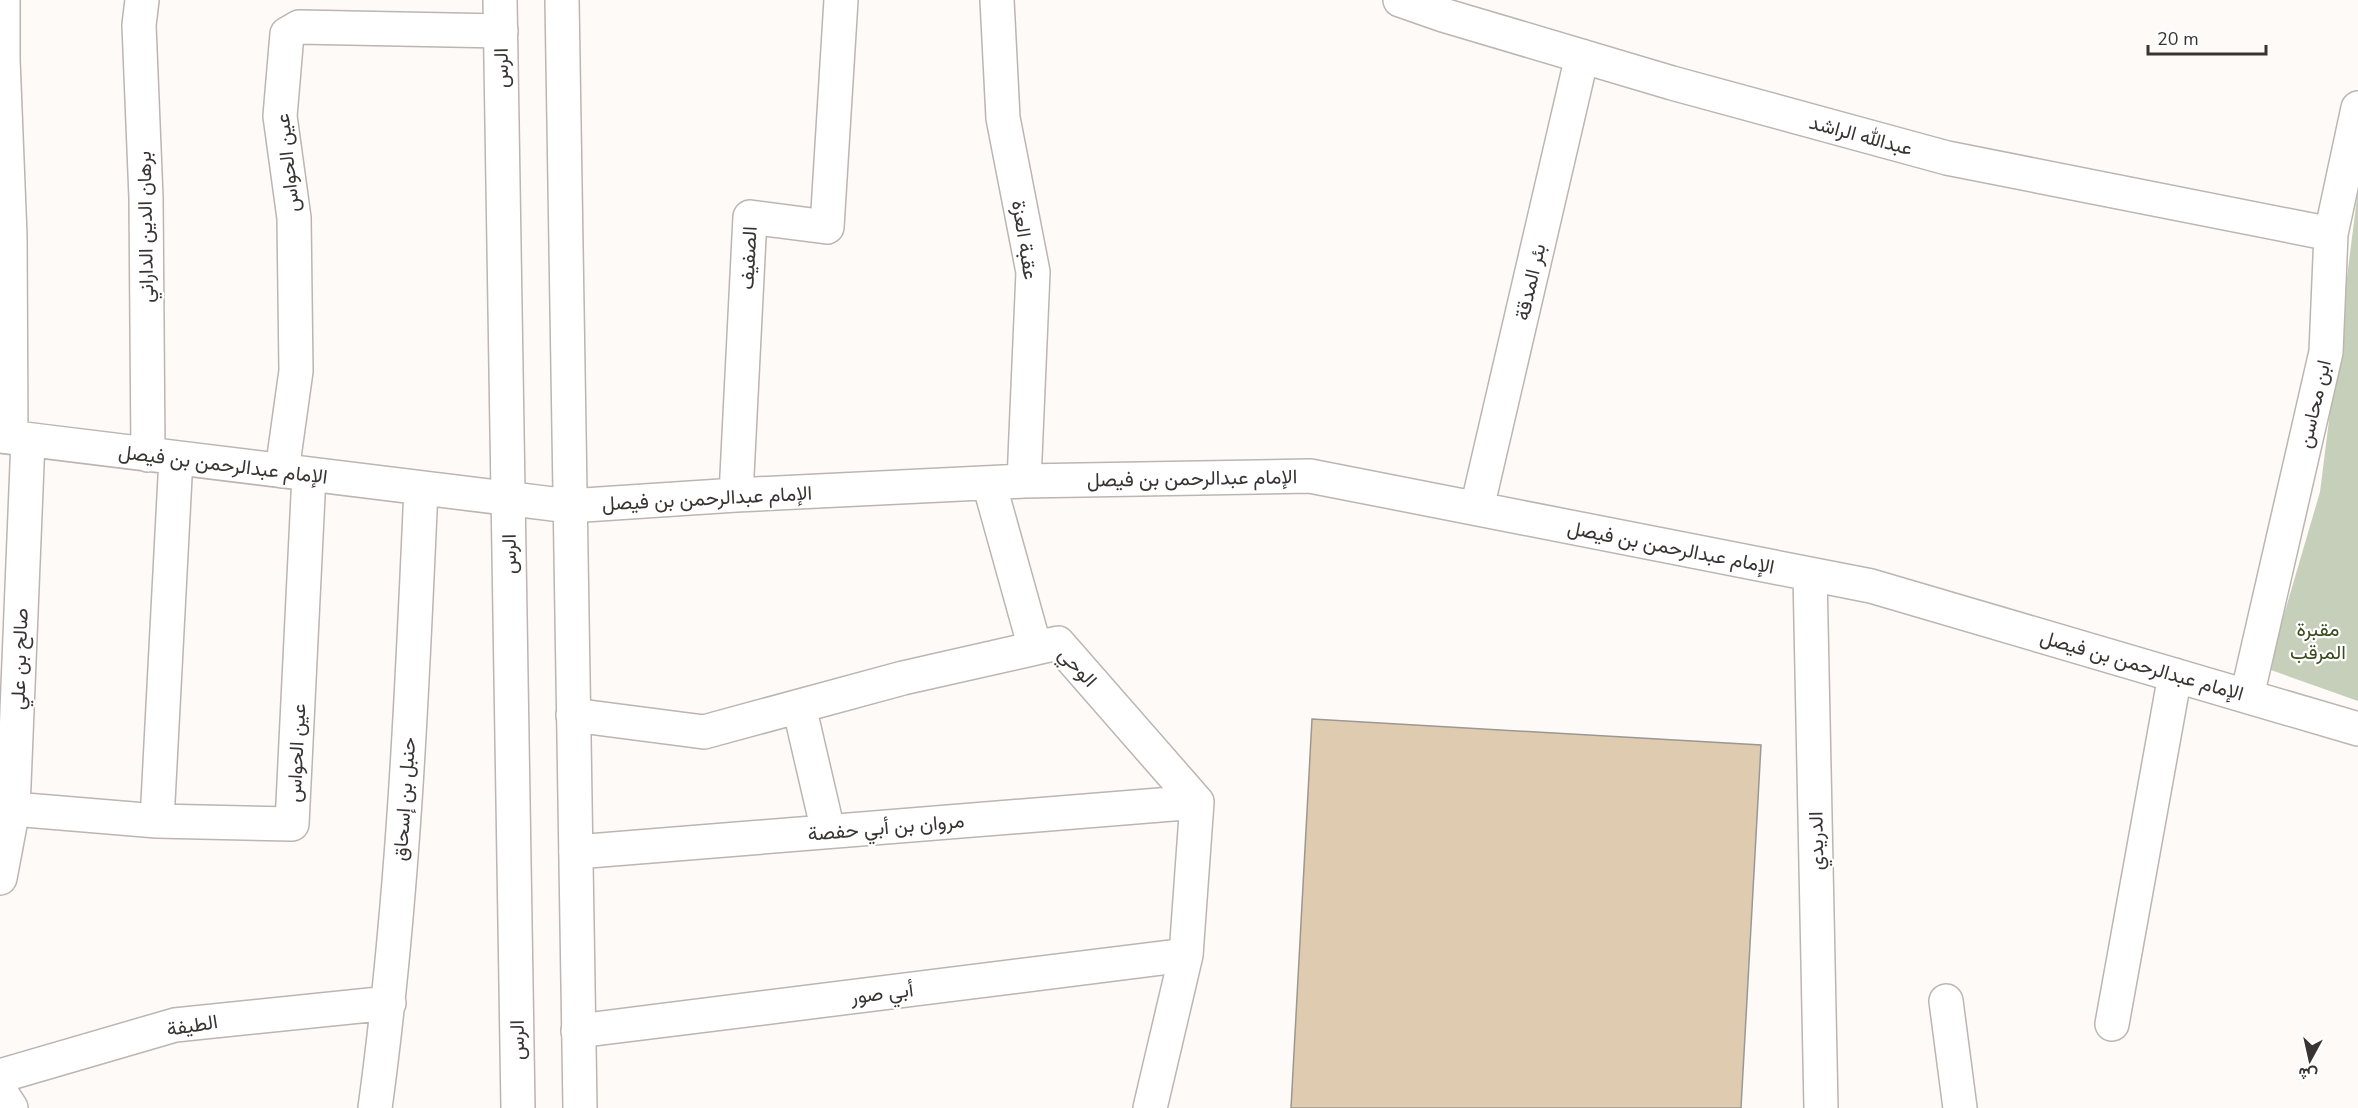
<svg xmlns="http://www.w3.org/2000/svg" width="2358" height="1108" font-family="'Nunito Sans',Vazirmatn,sans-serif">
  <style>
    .green { fill: #c5cfba }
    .building { fill: #dfccb0; stroke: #9b9792; stroke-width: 1.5 }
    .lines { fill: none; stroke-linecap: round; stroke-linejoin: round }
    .street-casing { stroke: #bcb5b2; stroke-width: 36 }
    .secondary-casing { stroke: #bcb5b2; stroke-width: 36 }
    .street { stroke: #fff; stroke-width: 33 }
    .secondary { stroke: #fff; stroke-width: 33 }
    .labels { text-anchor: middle; stroke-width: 4.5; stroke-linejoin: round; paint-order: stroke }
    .street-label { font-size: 20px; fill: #373433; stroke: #fff }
    .park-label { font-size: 20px; fill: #3a4c1e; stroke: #fff }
  </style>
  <rect width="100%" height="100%" fill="#fefaf8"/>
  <path class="green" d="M 2358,190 L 2358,701 L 2268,669 L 2320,492 Z"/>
  <path class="building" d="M 1312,719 L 1761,745 L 1741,1108 L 1291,1108 Z"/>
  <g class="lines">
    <defs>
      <path id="street" d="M 3,0 L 3,59 L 10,236 L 11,437
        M 142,0 L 139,25 L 146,198 L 148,455
        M 997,0 L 1003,118 L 1033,272 L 1024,481
        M 1400,0 L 1443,15 L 1672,83 L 1947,158 L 2331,234
        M 0,436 L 569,506 L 736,495 L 1024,481 L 1310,476 L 1871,586 L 2358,729
        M 282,471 L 296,371 L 294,218 L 280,116 L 287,34 L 299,27 L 501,31
        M 989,483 L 1035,648
        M 736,495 L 750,217 L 827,227 L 841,0
        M 1477,508 L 1582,56
        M 1810,574 L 1821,1108
        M 2247,696 L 2326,352 L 2331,234 L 2358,108
        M 799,706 L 828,831
        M 573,715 L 704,732 L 903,678 L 1058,643 L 1197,802 L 1186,955 L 1150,1108
        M 13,809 L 157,821 L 292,824 L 309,475
        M 157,821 L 176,458
        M 576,852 L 1197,802
        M 0,878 L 13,809 L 28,440
        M 1946,1001 L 1960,1108
        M 2112,1024 L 2175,675
        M 578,1031 L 1186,955
        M 0,1076 L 175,1025 L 389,1003
        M 0,1091 L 11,1108
        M 375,1108 C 403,903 412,695 421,488"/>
      <path id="secondary" d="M 500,0 L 518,1108
        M 562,0 L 580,1108"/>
    </defs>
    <use href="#street" class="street-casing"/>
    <use href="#secondary" class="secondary-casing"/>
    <use href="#street" class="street"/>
    <use href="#secondary" class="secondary"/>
  </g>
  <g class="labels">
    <g class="street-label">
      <text transform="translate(501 68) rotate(-91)" y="7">الرس</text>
      <text transform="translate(1861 135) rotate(15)" y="7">عبدالله الراشد</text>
      <text transform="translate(287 163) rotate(-96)" y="7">عين الحواس</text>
      <text transform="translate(145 227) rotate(-91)" y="7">برهان الدين الداراني</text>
      <text transform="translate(1025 240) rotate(81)" y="7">عقبة العزة</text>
      <text transform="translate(748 258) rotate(-87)" y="7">الصفيف</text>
      <text transform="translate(1530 282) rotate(-77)" y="7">بئر المدقة</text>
      <text transform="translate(2314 404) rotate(-77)" y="7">ابن محاسن</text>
      <text transform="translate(223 464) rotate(7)" y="7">الإمام عبدالرحمن بن فيصل</text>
      <text transform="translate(1192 478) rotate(-1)" y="7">الإمام عبدالرحمن بن فيصل</text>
      <text transform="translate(707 498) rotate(-3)" y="7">الإمام عبدالرحمن بن فيصل</text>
      <text transform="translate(1671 547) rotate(11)" y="7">الإمام عبدالرحمن بن فيصل</text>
      <text transform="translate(509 554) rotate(-91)" y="7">الرس</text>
      <text transform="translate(19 659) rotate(-88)" y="7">صالح بن علي</text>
      <text transform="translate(2142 665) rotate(16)" y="7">الإمام عبدالرحمن بن فيصل</text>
      <text transform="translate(1078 667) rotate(47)" y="7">الوحي</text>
      <text transform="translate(296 753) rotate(-87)" y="7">عين الحواس</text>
      <text transform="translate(404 799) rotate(-86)" y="7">حنبل بن إسحاق</text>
      <text transform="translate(886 827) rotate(-5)" y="7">مروان بن أبي حفصة</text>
      <text transform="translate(1816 841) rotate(-91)" y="7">الدريدي</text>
      <text transform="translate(882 993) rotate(-7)" y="7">أبي صور</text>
      <text transform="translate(192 1025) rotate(-9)" y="7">الطيفة</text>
      <text transform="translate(517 1040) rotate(-91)" y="7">الرس</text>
    </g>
    <g class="park-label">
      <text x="2318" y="636">مقبرة<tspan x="2318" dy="23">المرقب</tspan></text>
    </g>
  </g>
  <g transform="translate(2310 1060) rotate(188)" stroke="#ffffff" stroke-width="4.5" paint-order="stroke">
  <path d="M0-4.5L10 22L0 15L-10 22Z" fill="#373433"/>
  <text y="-9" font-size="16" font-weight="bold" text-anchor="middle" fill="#373433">ش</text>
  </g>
  <path d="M2148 45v9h118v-9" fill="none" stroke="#373433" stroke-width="3"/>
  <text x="2157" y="45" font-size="18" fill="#373433" stroke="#ffffff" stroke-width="4.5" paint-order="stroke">20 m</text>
</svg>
